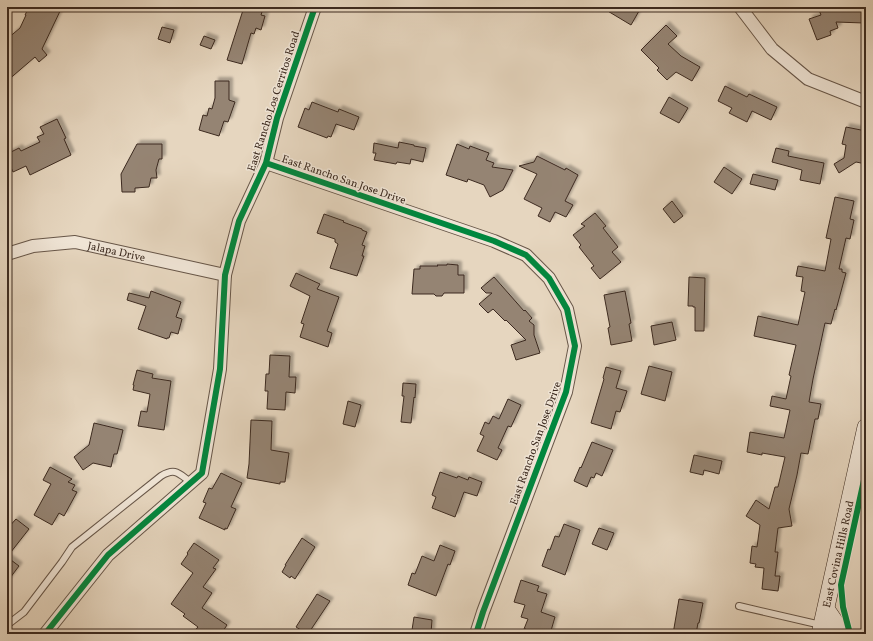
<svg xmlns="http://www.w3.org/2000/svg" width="873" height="641" font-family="Vollkorn,serif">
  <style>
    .building { fill: #958473; stroke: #3d2b20; filter: url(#shadow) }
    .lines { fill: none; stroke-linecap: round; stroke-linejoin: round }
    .lane-casing { stroke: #675648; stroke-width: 8 }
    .street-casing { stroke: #675648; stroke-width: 14 }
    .secondary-casing { stroke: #3d2b20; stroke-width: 18 }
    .lane { stroke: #efe4d5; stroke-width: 6 }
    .street { stroke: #efe4d5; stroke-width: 12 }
    .secondary { stroke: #efe4d5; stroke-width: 17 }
    .cycleway-casing { stroke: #efe4d5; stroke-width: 8 }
    .cycleway { stroke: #00873e; stroke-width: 6 }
    .labels { text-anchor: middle; stroke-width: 3; stroke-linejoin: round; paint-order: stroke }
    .street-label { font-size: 11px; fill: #3d2b20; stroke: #efe4d5 }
  </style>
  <defs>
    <filter id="shadow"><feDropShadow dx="3.5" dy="-3.5" stdDeviation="1" flood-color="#0004"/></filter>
  </defs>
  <rect width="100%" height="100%" fill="#e6d6bf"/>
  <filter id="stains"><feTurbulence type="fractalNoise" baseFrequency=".005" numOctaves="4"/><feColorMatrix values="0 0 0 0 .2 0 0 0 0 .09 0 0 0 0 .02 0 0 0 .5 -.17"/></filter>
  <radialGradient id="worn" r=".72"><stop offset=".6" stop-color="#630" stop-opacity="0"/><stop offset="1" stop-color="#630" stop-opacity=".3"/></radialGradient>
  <path class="building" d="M 29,7 L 62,7 L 42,49 L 47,55 L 39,62 L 35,57 L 7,81 L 7,39 L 20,28 L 26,15 L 25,15 Z
    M 244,7 L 258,7 L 263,9 L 261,15 L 265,16 L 261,30 L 256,28 L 254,34 L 251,33 L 242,64 L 227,60 Z
    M 601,7 L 633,7 L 639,11 L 631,25 Z
    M 828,7 L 865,7 L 864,23 L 836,22 L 838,28 L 830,31 L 831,35 L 817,40 L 809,19 L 821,15 L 819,10 Z
    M 666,25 L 677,36 L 668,44 L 681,56 L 700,67 L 692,81 L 676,72 L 667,80 L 657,70 L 659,68 L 641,50 Z
    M 162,27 L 174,30 L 170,43 L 158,39 Z
    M 204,36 L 215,40 L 211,49 L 200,45 Z
    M 215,81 L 229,81 L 229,100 L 235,102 L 228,122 L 224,121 L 219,136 L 199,130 L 203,115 L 207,116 L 209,108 L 212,109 L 215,98 Z
    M 725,86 L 747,97 L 749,94 L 777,107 L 771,120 L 752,111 L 747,122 L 729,113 L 732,108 L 718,101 Z
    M 669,97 L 688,108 L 679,123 L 660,113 Z
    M 312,102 L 338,112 L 339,109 L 359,117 L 354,130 L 336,124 L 331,137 L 328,136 L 327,138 L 298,127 L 305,108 L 309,110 Z
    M 57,119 L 66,138 L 64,139 L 71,155 L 30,175 L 26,166 L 13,172 L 7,158 L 7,154 L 19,148 L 21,151 L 40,142 L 37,137 L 44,134 L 40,127 Z
    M 846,127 L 866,131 L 866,164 L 856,162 L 839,173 L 834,164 L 844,158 L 846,145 L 842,144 Z
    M 399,142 L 414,145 L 414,146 L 426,148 L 423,162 L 411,159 L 410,164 L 397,162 L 396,164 L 374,160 L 376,153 L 373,153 L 374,143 L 398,148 Z
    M 137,144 L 162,144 L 162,159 L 159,159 L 156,170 L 157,178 L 151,178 L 149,187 L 135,188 L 135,192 L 122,192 L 121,174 Z
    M 457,144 L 469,149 L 470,146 L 489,153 L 486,160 L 494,163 L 492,167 L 513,170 L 503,190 L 490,197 L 484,185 L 468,179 L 467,182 L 446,175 Z
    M 776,148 L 789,151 L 788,156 L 824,163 L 820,184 L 800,180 L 802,170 L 772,162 Z
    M 537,156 L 565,170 L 566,168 L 578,175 L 565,201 L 573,205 L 566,217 L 555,212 L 550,222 L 538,216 L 542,208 L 524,199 L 537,174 L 519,166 L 534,162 Z
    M 724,167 L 742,179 L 732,194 L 714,182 Z
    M 753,174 L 778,180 L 775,190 L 750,184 Z
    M 835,197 L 854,201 L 850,219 L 854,220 L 850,239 L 846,238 L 839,269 L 842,269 L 842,272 L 846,273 L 836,310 L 835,309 L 831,324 L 825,323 L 813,379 L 809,402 L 821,404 L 818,419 L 815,419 L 808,454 L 801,453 L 797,475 L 789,509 L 792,526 L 778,528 L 775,552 L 778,552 L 775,576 L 780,576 L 778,591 L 762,589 L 764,568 L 755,567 L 756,564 L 750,563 L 752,546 L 757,547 L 760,525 L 746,516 L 756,500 L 769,509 L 775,487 L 778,487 L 785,457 L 762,453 L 762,455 L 747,452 L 750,432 L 784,438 L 790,410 L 770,406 L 772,396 L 786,399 L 791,376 L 789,375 L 796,345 L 754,336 L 758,316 L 798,325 L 805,292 L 801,291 L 803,277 L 796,276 L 798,266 L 825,271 L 831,239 L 826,238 Z
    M 672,201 L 683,216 L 674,223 L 663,209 Z
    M 595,213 L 606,226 L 603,228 L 618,247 L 612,252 L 621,262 L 600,279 L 591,268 L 594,266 L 579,247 L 581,245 L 573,235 L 585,226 L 581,224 Z
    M 324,214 L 344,221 L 343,222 L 362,229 L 362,230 L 367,232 L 362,245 L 365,246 L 362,256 L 364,256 L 357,276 L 330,268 L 338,244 L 335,242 L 335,239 L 317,233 Z
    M 447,264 L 458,265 L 458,275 L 464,275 L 464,293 L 444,293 L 442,296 L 436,296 L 434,294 L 412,294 L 414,269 L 420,269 L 420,266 L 438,266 L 437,265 L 447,265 Z
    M 296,273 L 320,284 L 317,289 L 339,297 L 327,331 L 332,333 L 328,347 L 300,337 L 304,324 L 301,323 L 310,296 L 290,286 Z
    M 494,277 L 524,311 L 525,310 L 532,318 L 529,321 L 534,325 L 534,335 L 540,353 L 516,360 L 511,345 L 526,340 L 506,320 L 505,321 L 493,309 L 488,313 L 479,304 L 492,293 L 486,293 L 481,288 Z
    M 689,277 L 705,278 L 704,331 L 695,331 L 695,307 L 693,307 L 693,306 L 688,306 Z
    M 151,291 L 181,302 L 176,317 L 182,319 L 178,334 L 171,332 L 169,338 L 167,338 L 167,339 L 138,329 L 146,306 L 127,300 L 129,293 L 149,298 Z
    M 625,291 L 631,323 L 629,324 L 632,341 L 611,345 L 608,328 L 610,327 L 604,295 Z
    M 672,322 L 676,340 L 654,345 L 651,326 Z
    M 270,355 L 290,356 L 289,377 L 296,377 L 295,393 L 286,392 L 285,410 L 267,409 L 268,391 L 265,391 L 266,374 L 269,374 Z
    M 649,366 L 672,372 L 665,401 L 641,394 Z
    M 606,367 L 621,371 L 616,388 L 627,391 L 620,412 L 616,411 L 611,429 L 591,423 L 604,379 L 603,378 Z
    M 137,370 L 153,374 L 152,378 L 171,381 L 164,430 L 138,426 L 141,411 L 147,412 L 150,394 L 133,390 L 134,385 L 133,385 Z
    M 403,383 L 416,384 L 415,398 L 414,397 L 411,423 L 401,422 L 404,396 L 402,396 Z
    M 508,399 L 521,405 L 511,427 L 508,426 L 498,448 L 502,450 L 497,460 L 477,451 L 484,436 L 480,434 L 485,422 L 489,424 L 493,416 L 499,419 Z
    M 348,401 L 361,405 L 355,427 L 343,424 Z
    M 251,420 L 272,421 L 271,450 L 289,453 L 285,482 L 280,482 L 280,484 L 247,478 L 249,464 Z
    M 94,423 L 123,430 L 117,454 L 114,454 L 111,467 L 93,463 L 83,470 L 74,457 L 89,445 Z
    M 592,442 L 613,450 L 602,476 L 596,473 L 594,478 L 591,477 L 587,487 L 574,481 L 580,467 L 581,468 Z
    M 694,455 L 722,461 L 719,474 L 704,470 L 703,475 L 690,472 Z
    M 50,467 L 72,479 L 68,482 L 75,485 L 72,490 L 77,492 L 64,516 L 59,513 L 52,525 L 34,515 L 51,484 L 43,480 Z
    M 440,472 L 457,478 L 458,476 L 468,480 L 469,477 L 482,482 L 477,496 L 464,492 L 455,517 L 432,508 L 436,497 L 432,495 Z
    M 221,473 L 242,483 L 231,507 L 236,509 L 227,529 L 225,528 L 225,530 L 199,518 L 206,503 L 203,502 L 209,488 L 212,489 Z
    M 16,519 L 29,529 L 7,557 L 7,529 Z
    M 564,524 L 580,530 L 565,575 L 542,566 L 548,549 L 550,550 L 555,536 L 559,537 Z
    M 599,528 L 614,533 L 607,550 L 592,544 Z
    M 302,538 L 315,547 L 295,579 L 291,576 L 290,578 L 282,572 L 286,565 L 285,565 Z
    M 194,543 L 219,560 L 213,568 L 216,569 L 203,587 L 212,593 L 202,608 L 227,625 L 221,634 L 192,634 L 198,627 L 183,616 L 185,614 L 171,604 L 193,573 L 181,564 L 188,554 L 187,553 Z
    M 440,545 L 455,551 L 450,565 L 448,564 L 436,596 L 408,585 L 412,573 L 415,574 L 422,556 L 434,561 Z
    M 7,557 L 19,566 L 7,582 Z
    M 521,580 L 539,586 L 537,591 L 547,594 L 541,612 L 555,617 L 550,634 L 524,634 L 526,629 L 524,629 L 528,619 L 521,617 L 525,605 L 514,602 Z
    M 317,594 L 330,601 L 308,634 L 307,634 L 296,627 Z
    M 679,599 L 703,603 L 699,623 L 698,623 L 696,634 L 673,634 Z
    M 414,617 L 432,620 L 431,633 L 412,630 Z"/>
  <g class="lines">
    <defs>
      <path id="lane" d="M 739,606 L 821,625
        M 7,625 L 24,612 L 62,562 L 72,547 L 161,476 C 176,467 179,474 192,483"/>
      <g id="street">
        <path d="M 740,7 L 772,49 L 808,79 L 866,102"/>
        <path d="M 266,163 L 494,241 L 526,255 L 549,278 L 567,309 L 575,346 L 566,392 L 483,612 L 476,634"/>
        <path id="s1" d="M 7,254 L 33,246 L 75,242 L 225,275"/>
        <path d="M 45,634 L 108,555 L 202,473 L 220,369 L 225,275 L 239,221 L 266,163 L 277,118 L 315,7"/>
      </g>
      <g id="secondary">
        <path d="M 826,609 L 843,634"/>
        <path id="s2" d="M 820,634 L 866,427"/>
      </g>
    </defs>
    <use href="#lane" class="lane-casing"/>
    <use href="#street" class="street-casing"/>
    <use href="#secondary" class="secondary-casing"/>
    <use href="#lane" class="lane"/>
    <use href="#street" class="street"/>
    <use href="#secondary" class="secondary"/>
    <defs>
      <path id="cycleway" d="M 266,163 L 494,241 L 526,255 L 549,278 L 567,309 L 575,346 L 566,392 L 483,612 L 476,634
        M 45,634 L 108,555 L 202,473 L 220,369 L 225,275 L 239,221 L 266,163 L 277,118 L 315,7
        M 852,634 L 849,630 L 843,607 L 841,585 L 866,471"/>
    </defs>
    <use href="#cycleway" class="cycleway-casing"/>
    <use href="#cycleway" class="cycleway"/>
  </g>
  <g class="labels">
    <g class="street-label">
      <text transform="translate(273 101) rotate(-72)" y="4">East Rancho Los Cerritos Road</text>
      <text transform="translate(344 179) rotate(19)" y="4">East Rancho San Jose Drive</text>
      <text dy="4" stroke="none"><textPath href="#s1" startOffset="112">Jalapa Drive</textPath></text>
      <text transform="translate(535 443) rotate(-70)" y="4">East Rancho San Jose Drive</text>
      <text dy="4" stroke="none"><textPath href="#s2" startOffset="82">East Covina Hills Road</textPath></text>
    </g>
  </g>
  <rect width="873" height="641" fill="none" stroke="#e6d6bf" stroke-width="24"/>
  <rect x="8" y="8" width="857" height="625" fill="none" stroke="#3d2b20" stroke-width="2"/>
  <rect x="12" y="12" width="849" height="617" fill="none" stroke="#3d2b20"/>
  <rect width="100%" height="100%" filter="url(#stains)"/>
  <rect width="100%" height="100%" fill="url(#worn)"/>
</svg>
